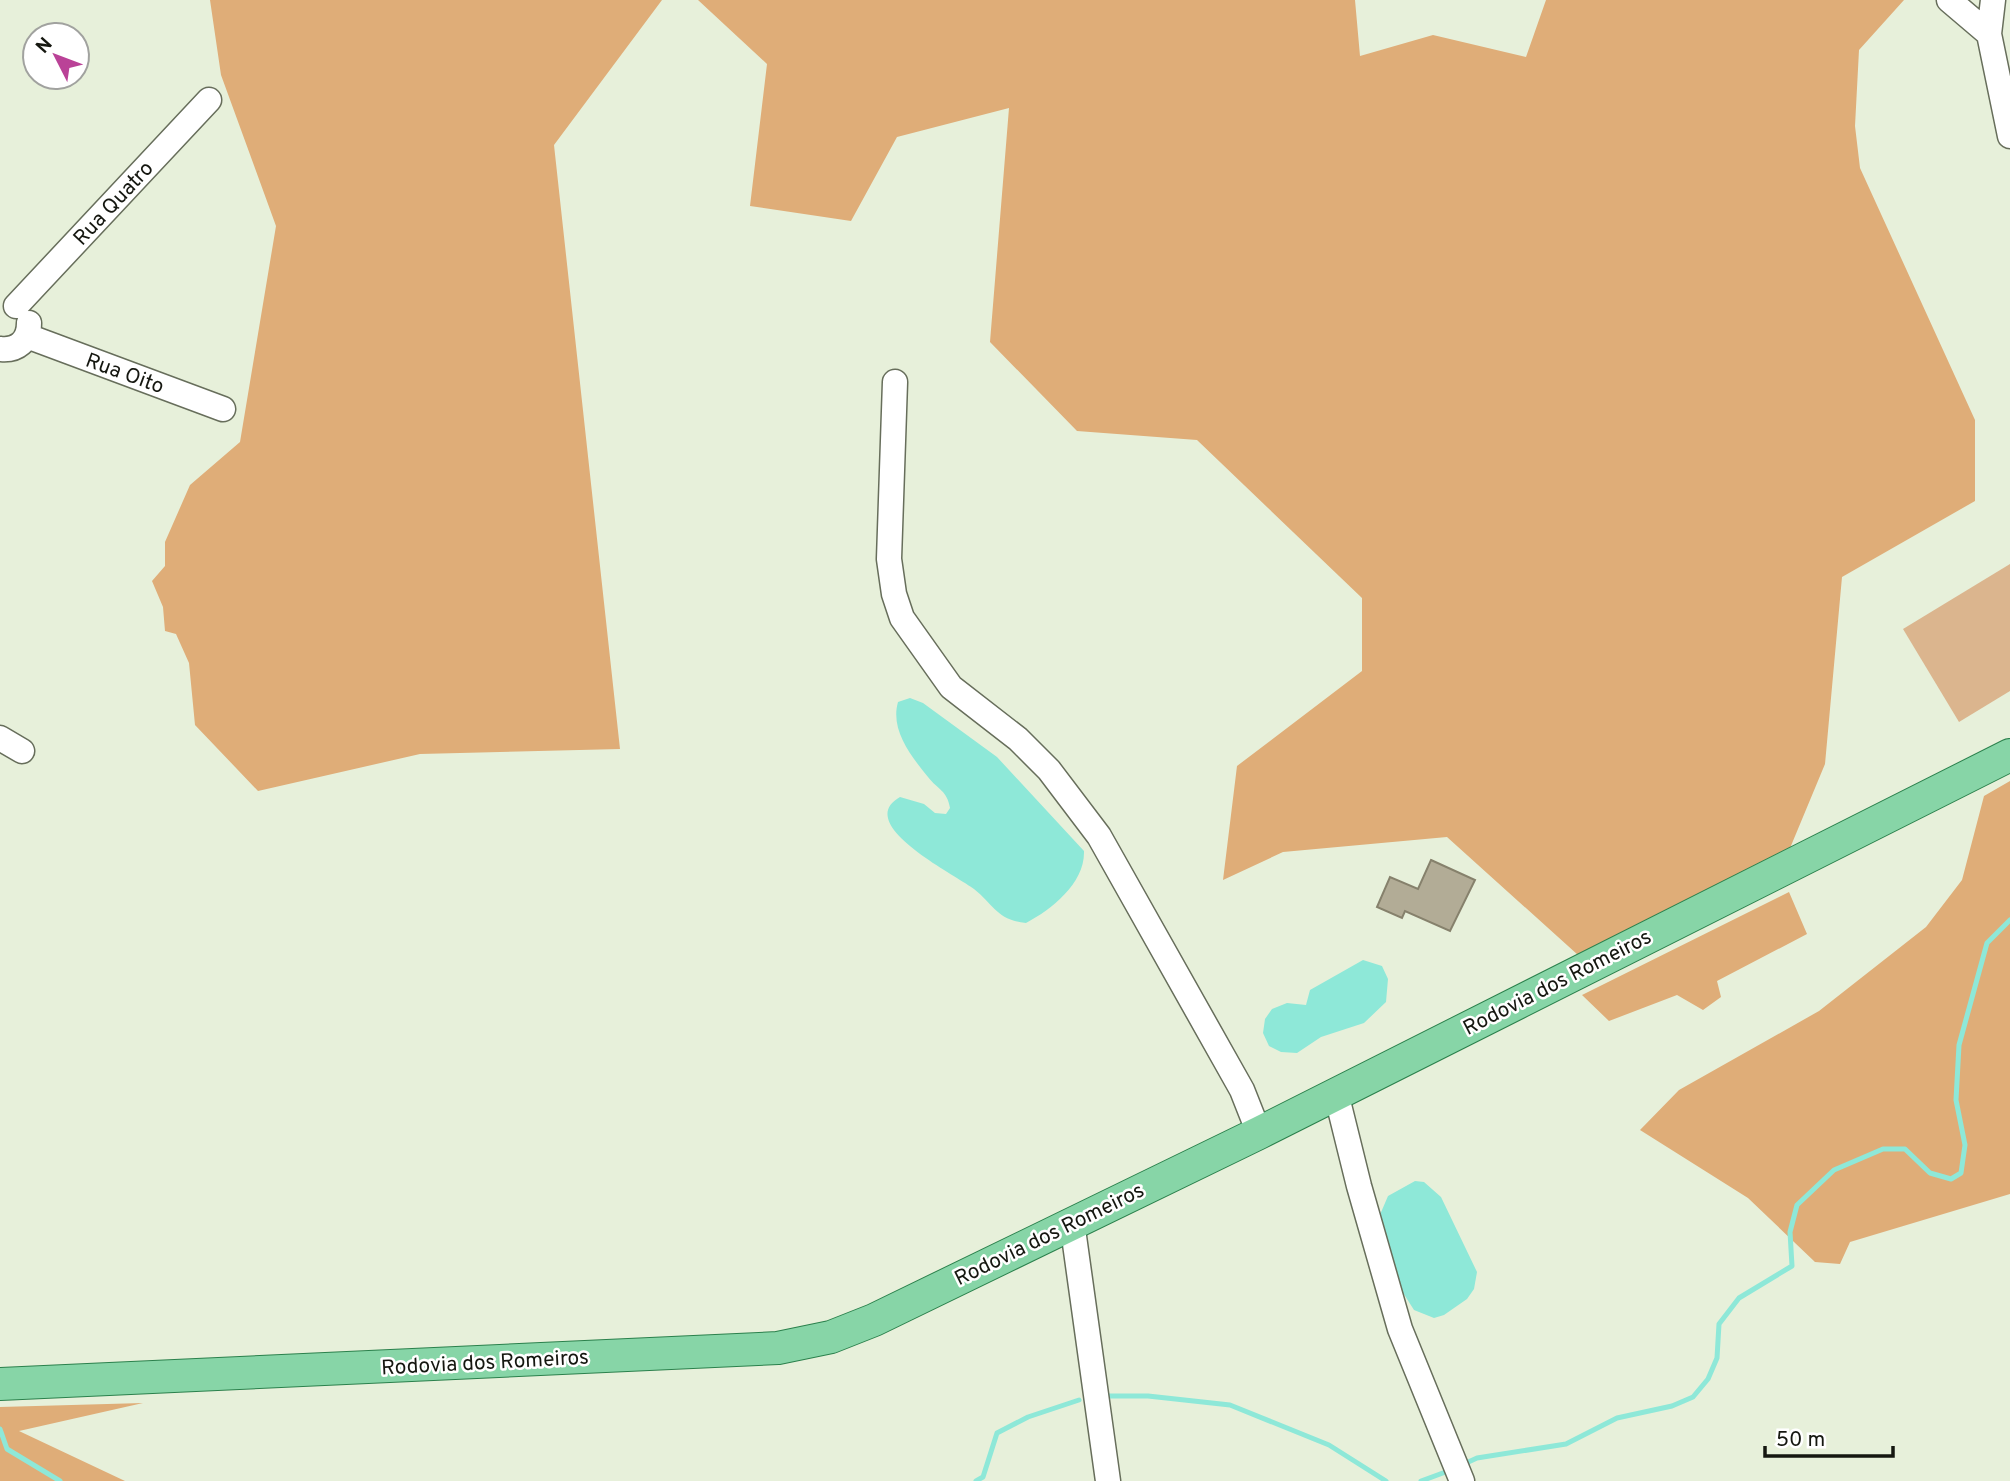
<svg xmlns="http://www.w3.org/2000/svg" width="2010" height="1481" font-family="Overpass,sans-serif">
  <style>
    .green { fill: #dbb58e }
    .forest { fill: #dfad78 }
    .water { fill: #8ee8d8 }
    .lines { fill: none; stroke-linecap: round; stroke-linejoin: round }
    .stream { stroke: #8ee8d8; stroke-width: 5 }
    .building { fill: #b2ac96; stroke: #86816c; stroke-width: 2 }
    .minor-casing { stroke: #676e5b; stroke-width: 27 }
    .major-casing { stroke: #2b804c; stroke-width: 34 }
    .minor { stroke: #fff; stroke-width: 24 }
    .major { stroke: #87d5a7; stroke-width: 32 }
    .labels { text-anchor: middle; stroke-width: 5; stroke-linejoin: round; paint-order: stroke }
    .street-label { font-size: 21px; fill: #151710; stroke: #fff }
  </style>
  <rect width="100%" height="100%" fill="#e7f0da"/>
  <path class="green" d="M 2010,564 L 2010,691 L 1959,722 L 1903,629 Z"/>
  <path class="forest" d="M 210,0 L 662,0 L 554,145 L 620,749 L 420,754 L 258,791 L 195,725 L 189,663 L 176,634 L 165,631 L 163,607 L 152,581 L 165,566 L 165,542 L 190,485 L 240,442 L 276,226 L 221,75 Z
    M 698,0 L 1355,0 L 1360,56 L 1433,35 L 1526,57 L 1546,0 L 1904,0 L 1859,50 L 1855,126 L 1860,168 L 1975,420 L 1975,501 L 1842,577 L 1825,764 L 1788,853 L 1578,955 L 1447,837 L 1283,852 L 1223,880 L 1237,766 L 1362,671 L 1362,598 L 1197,440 L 1077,431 L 990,342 L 1009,108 L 897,137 L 851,221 L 750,206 L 767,64 Z
    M 2010,781 L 2010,1194 L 1850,1242 L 1840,1264 L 1815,1262 L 1748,1198 L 1640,1130 L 1679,1090 L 1819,1011 L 1926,927 L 1962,880 L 1984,796 Z
    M 1789,892 L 1807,934 L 1717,981 L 1721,997 L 1703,1010 L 1677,995 L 1609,1021 L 1582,995 Z
    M 143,1403 L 19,1431 L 125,1481 L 0,1481 L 0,1407 Z"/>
  <path class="water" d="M 910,698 L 923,703 L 997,757 L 1084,851 C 1085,883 1052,909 1026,923 C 997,920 994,905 974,889 C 956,875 852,824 900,797 L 924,804 L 935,813 L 946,814 L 950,808 C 947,790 938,790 928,777 C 911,756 890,730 898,702 Z
    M 1363,960 L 1382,966 L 1388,979 L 1386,1002 L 1364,1023 L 1321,1037 L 1297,1053 L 1281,1052 L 1269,1046 L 1263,1033 L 1265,1019 L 1272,1009 L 1287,1003 L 1306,1005 L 1310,990 Z
    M 1415,1181 L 1424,1182 L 1441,1197 L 1477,1272 L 1474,1289 L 1467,1299 L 1444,1315 L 1434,1318 L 1414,1310 L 1393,1277 L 1379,1217 L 1388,1196 Z"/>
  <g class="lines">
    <path class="stream" d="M 1104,1396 L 1148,1396 L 1230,1405 L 1329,1445 L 1386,1481
      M 0,1429 L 7,1449 L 60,1481
      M 1464,1464 L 1477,1458 L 1566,1444 L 1617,1418 L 1672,1406 L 1693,1397 L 1708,1379 L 1717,1358 L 1719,1324 L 1739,1298 L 1792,1266 L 1790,1232 L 1797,1205 L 1834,1170 L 1883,1149 L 1905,1149 L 1930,1173 L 1951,1179 L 1961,1173 L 1965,1145 L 1956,1100 L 1959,1045 L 1987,943 L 2010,920
      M 976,1481 L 983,1477 L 997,1433 L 1028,1417 L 1079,1400
      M 1421,1481 L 1451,1470"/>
  </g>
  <path class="building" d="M 1431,860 L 1475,880 L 1450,931 L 1405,911 L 1402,918 L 1377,907 L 1390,877 L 1418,889 Z"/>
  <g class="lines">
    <defs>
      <path id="minor" d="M 1949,0 L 1989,34
        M 1993,0 L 1989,34 L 2010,136
        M 16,306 L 209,100
        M 27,336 L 223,409
        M 0,349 C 17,351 29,341 29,323
        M 895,382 L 889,559 L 894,594 L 902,618 L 951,687 L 1018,739 L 1049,770 L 1099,836 L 1242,1090 L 1259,1133
        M 0,738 L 22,751
        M 1336,1093 L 1359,1186 L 1400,1329 L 1462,1481
        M 1072,1222 L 1108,1481"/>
      <path id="major" d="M 0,1384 L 778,1348 L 831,1337 L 874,1320 L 1259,1133 L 2010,755"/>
    </defs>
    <use href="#minor" class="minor-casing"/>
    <use href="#major" class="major-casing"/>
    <use href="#minor" class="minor"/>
    <use href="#major" class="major"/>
  </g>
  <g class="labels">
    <g class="street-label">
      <text transform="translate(113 203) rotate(-47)" y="7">Rua Quatro</text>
      <text transform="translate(125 373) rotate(20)" y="7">Rua Oito</text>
      <text transform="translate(1557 982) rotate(-27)" y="7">Rodovia dos Romeiros</text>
      <text transform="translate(1049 1234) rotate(-26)" y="7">Rodovia dos Romeiros</text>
      <text transform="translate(485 1362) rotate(-3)" y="7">Rodovia dos Romeiros</text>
    </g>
  </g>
  <g transform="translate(56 56) rotate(312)"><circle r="33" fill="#ffffff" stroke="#a1a29f" stroke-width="2"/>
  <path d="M0-5L12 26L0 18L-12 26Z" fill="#ba4297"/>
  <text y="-10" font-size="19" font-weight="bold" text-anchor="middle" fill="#151710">N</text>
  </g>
  <path d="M1765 1446v10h128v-10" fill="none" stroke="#151710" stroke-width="3.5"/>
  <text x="1776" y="1446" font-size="21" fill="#151710" stroke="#ffffff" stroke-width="5" paint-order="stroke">50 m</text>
</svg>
